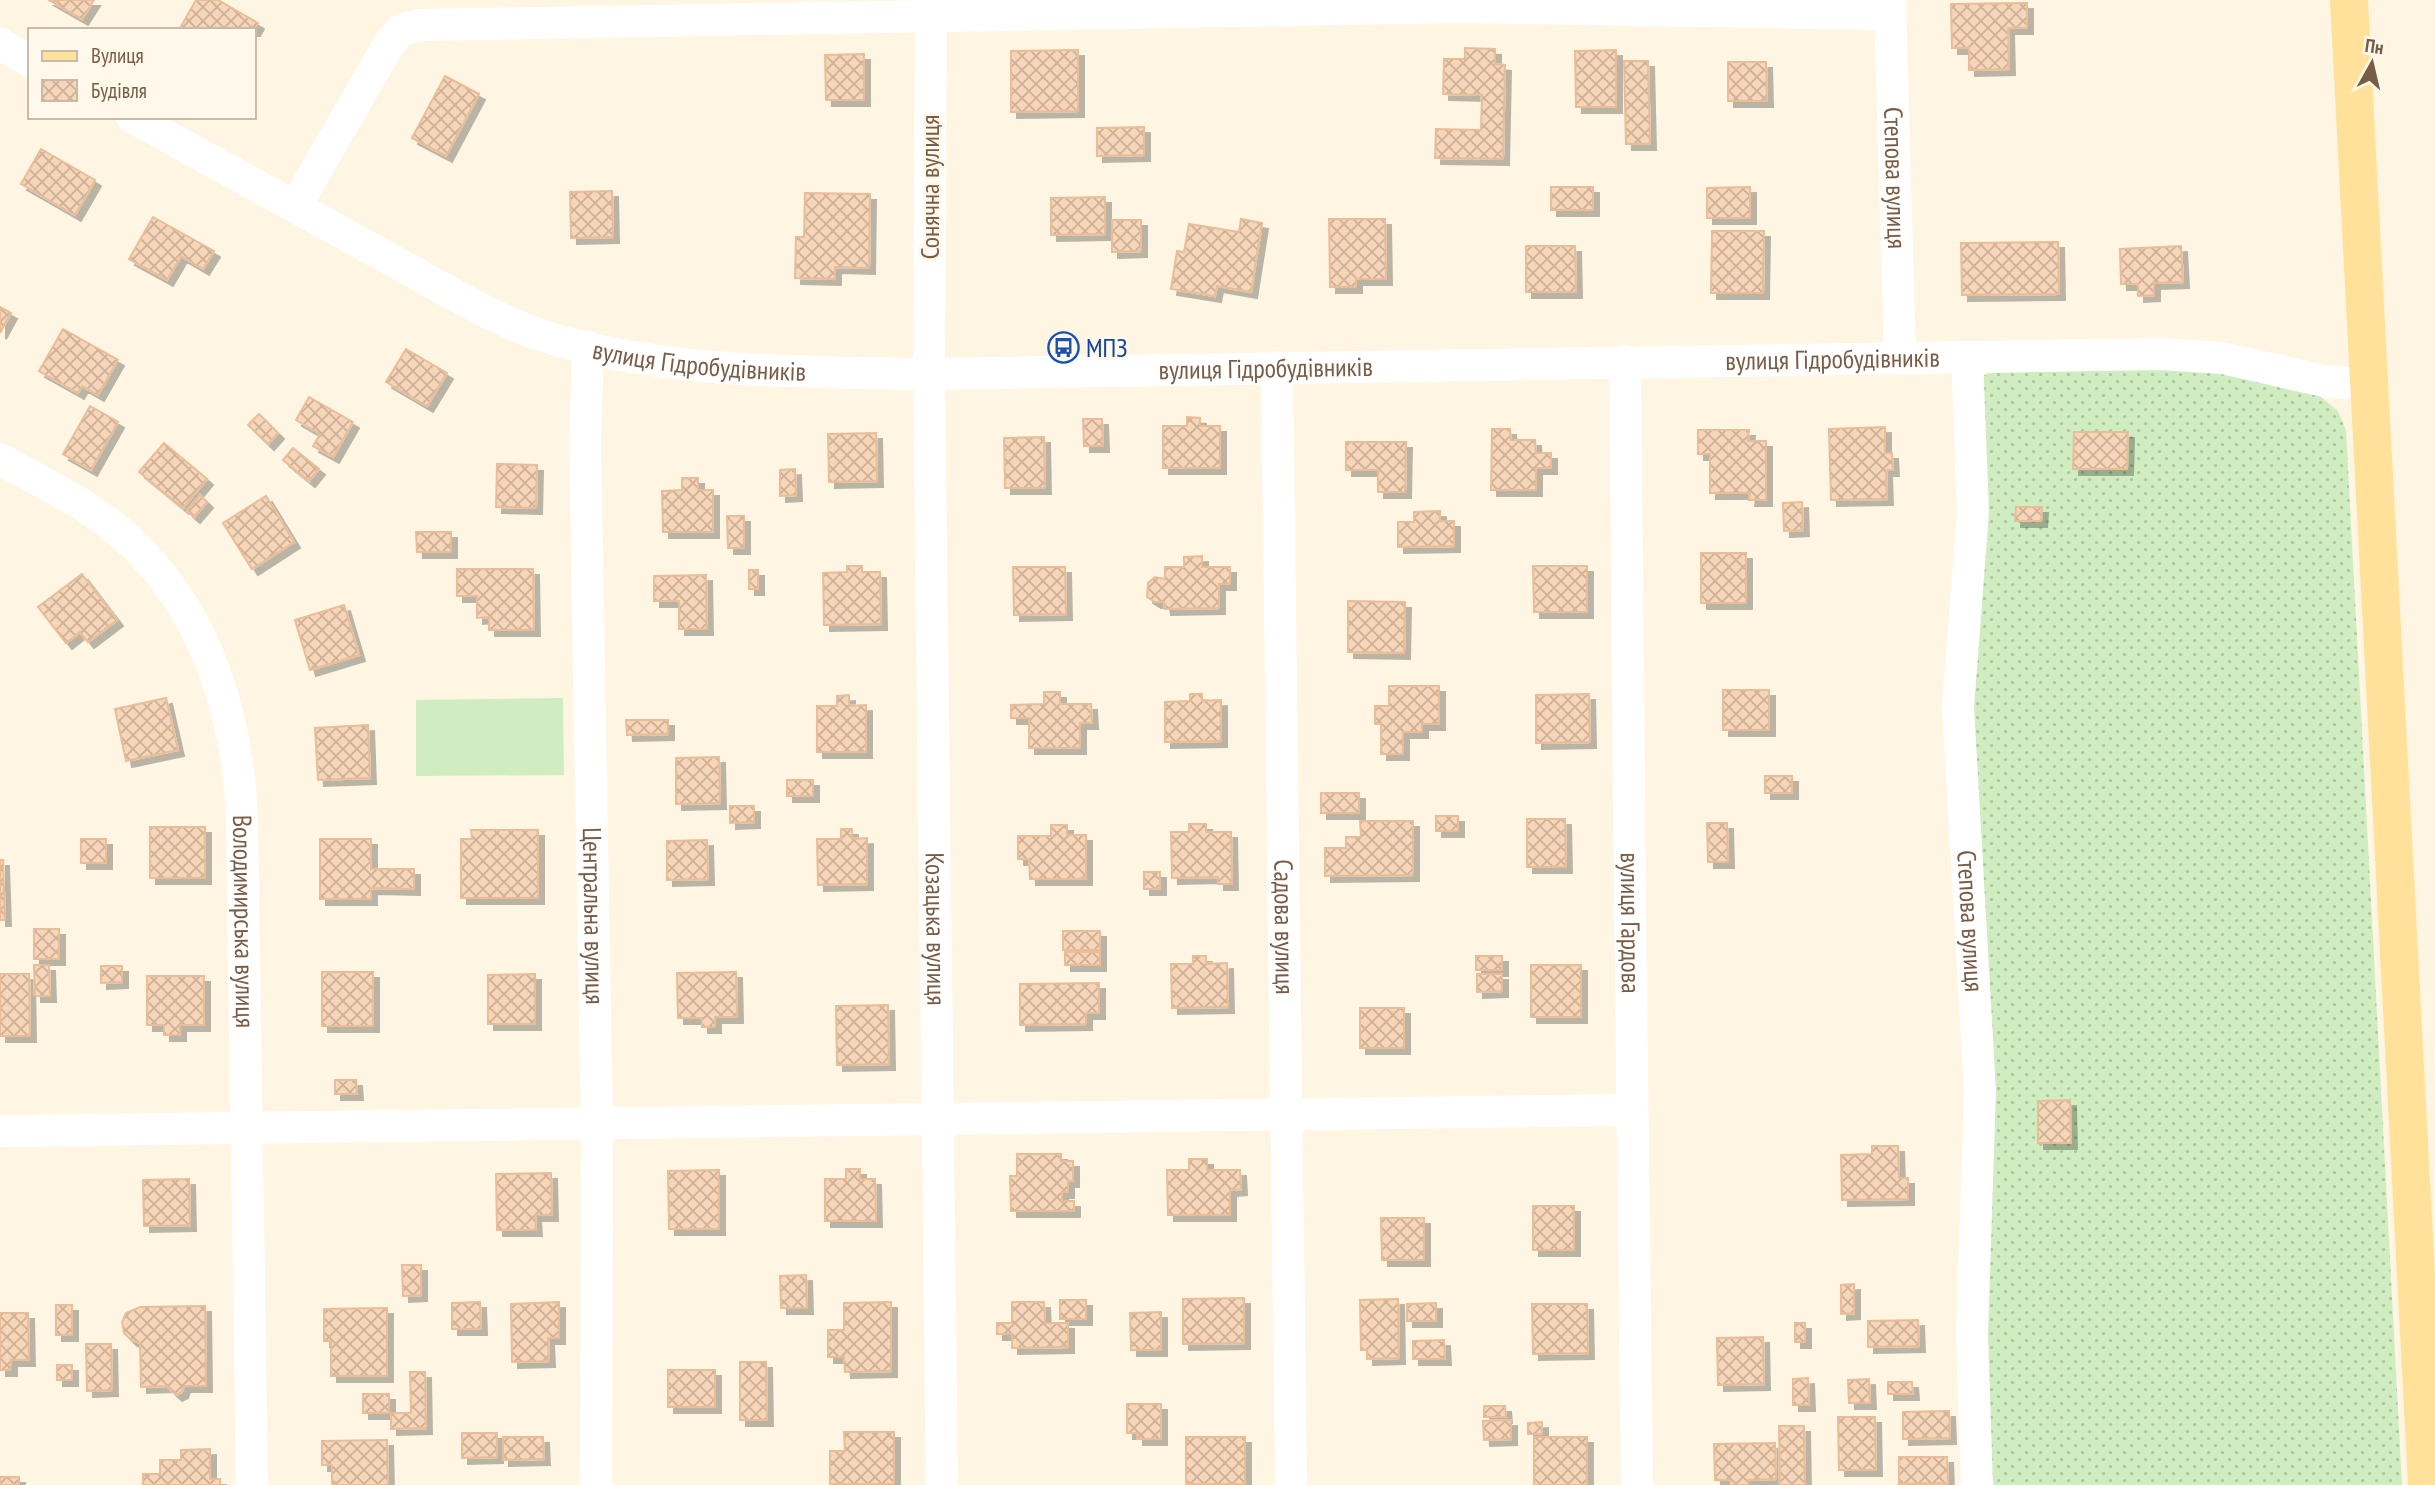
<svg xmlns="http://www.w3.org/2000/svg" width="2435" height="1485" font-family="'PT Sans Narrow',sans-serif">
  <style>
    .grass { fill: url(#grass-dots) }
    .pitch { fill: #cfedc0 }
    .building { fill: url(#building-cross-hatch); stroke: #eabd97; stroke-width: 2; filter: url(#shadow) }
    .lines { fill: none; stroke-linecap: round; stroke-linejoin: round }
    .minor { stroke: #fff; stroke-width: 32 }
    .major { stroke: #ffe199; stroke-width: 38 }
    .labels { text-anchor: middle; stroke-width: 6; stroke-linejoin: round; paint-order: stroke }
    .street-label { font-size: 26px; fill: #795c46; stroke: #fff9eb }
    .transit-label { font-size: 26px; fill: #164399; stroke: #fff9eb; text-anchor: start }
  </style>
  <defs>
    <pattern id="grass-dots" width="8" height="8" patternUnits="userSpaceOnUse" patternTransform="scale(1.75)"><rect width="8" height="8" fill="#cfedc0"/><path d="M2 2h.1M6 6h.1" fill="none" stroke="#adc39e" stroke-width="1.8" stroke-linecap="round"/></pattern>
    <pattern id="building-cross-hatch" width="8" height="8" patternUnits="userSpaceOnUse" patternTransform="scale(1.75)"><rect width="8" height="8" fill="#f6d5b8"/><path d="M0 0l8 8M0 8l8-8" fill="none" stroke="#ccb097"/></pattern>
    <filter id="shadow"><feDropShadow dx="6" dy="6" stdDeviation="0" flood-color="#0004"/></filter>
  </defs>
  <rect width="100%" height="100%" fill="#fef6e3"/>
  <path class="grass" d="M 2193,368 L 2315,392 L 2338,411 L 2346,430 L 2402,1485 L 1987,1485 L 1966,741 L 1983,376 L 1989,373 Z"/>
  <path class="pitch" d="M 563,698 L 564,775 L 416,776 L 416,700 Z"/>
  <path class="building" d="M 49,0 L 94,0 L 82,19 Z
    M 196,0 L 218,0 L 258,23 L 254,30 L 179,30 Z
    M 2027,3 L 2027,28 L 2008,28 L 2009,69 L 1969,70 L 1969,48 L 1952,48 L 1951,4 Z
    M 1465,48 L 1495,49 L 1495,64 L 1505,65 L 1503,159 L 1435,158 L 1436,129 L 1481,130 L 1482,95 L 1443,94 L 1444,59 L 1465,59 Z
    M 1078,50 L 1078,111 L 1011,112 L 1011,51 Z
    M 1616,50 L 1616,107 L 1576,107 L 1575,51 Z
    M 864,54 L 864,100 L 826,100 L 825,55 Z
    M 1624,61 L 1648,61 L 1650,144 L 1626,144 Z
    M 1728,62 L 1766,62 L 1767,101 L 1728,101 Z
    M 445,76 L 479,94 L 446,156 L 412,138 Z
    M 1144,127 L 1144,155 L 1097,156 L 1097,128 Z
    M 41,149 L 95,180 L 75,215 L 21,184 Z
    M 1551,187 L 1593,187 L 1593,210 L 1551,210 Z
    M 1750,187 L 1750,218 L 1707,218 L 1707,188 Z
    M 612,191 L 613,237 L 571,238 L 570,192 Z
    M 805,193 L 870,194 L 869,268 L 835,267 L 835,279 L 795,278 L 796,237 L 804,237 Z
    M 1105,197 L 1105,234 L 1051,235 L 1051,198 Z
    M 153,217 L 214,251 L 203,269 L 181,256 L 167,280 L 129,259 Z
    M 1241,219 L 1262,223 L 1251,292 L 1217,286 L 1215,296 L 1171,289 L 1177,251 L 1184,252 L 1189,224 L 1239,232 Z
    M 1329,219 L 1385,219 L 1386,279 L 1356,279 L 1356,287 L 1330,287 Z
    M 1112,220 L 1141,220 L 1141,251 L 1112,252 Z
    M 1712,231 L 1764,231 L 1763,293 L 1711,293 Z
    M 2058,242 L 2059,294 L 1962,295 L 1961,243 Z
    M 1526,246 L 1575,246 L 1576,292 L 1526,292 Z
    M 2181,246 L 2183,282 L 2154,283 L 2154,295 L 2138,296 L 2138,284 L 2121,284 L 2120,249 Z
    M 0,307 L 11,313 L 0,333 Z
    M 63,329 L 118,360 L 98,395 L 82,386 L 78,393 L 39,371 Z
    M 406,349 L 447,373 L 427,406 L 386,382 Z
    M 309,397 L 353,422 L 333,457 L 313,446 L 320,434 L 296,420 Z
    M 90,406 L 118,422 L 91,470 L 63,454 Z
    M 259,414 L 278,433 L 268,444 L 248,425 Z
    M 1187,417 L 1200,418 L 1200,426 L 1220,426 L 1220,468 L 1163,468 L 1163,426 L 1187,426 Z
    M 1083,419 L 1102,419 L 1103,446 L 1084,446 Z
    M 1885,427 L 1885,453 L 1892,453 L 1893,470 L 1886,470 L 1887,499 L 1831,500 L 1829,429 Z
    M 1492,429 L 1510,429 L 1511,440 L 1535,440 L 1536,453 L 1551,453 L 1551,468 L 1536,468 L 1536,490 L 1491,490 Z
    M 1698,430 L 1749,430 L 1748,441 L 1766,441 L 1766,500 L 1749,500 L 1750,493 L 1710,493 L 1710,454 L 1698,454 Z
    M 2074,432 L 2128,432 L 2127,469 L 2073,469 Z
    M 876,433 L 877,481 L 829,482 L 828,434 Z
    M 1044,437 L 1045,488 L 1005,488 L 1004,438 Z
    M 1346,442 L 1406,442 L 1405,492 L 1378,492 L 1378,470 L 1346,470 Z
    M 164,443 L 207,479 L 183,508 L 139,472 Z
    M 293,448 L 319,469 L 309,481 L 283,460 Z
    M 497,464 L 537,465 L 536,508 L 496,507 Z
    M 795,469 L 796,495 L 780,496 L 780,470 Z
    M 682,478 L 698,478 L 698,490 L 713,490 L 713,532 L 663,532 L 662,491 L 682,490 Z
    M 200,495 L 207,502 L 194,517 L 187,511 Z
    M 266,496 L 294,542 L 252,569 L 223,523 Z
    M 1802,502 L 1803,530 L 1784,531 L 1783,503 Z
    M 2016,507 L 2042,507 L 2041,521 L 2015,521 Z
    M 1440,511 L 1440,521 L 1454,521 L 1454,546 L 1398,547 L 1398,522 L 1414,522 L 1414,512 Z
    M 727,516 L 744,516 L 744,548 L 728,548 Z
    M 416,532 L 451,532 L 451,552 L 417,552 Z
    M 1701,553 L 1746,553 L 1746,603 L 1701,603 Z
    M 1202,556 L 1202,567 L 1230,567 L 1230,584 L 1219,584 L 1219,608 L 1165,609 L 1164,602 L 1155,602 L 1147,597 L 1148,583 L 1155,577 L 1165,579 L 1165,567 L 1184,567 L 1184,557 Z
    M 847,566 L 862,566 L 862,572 L 880,572 L 881,624 L 824,625 L 823,573 L 847,572 Z
    M 1533,566 L 1587,566 L 1587,612 L 1534,612 Z
    M 1013,567 L 1065,567 L 1066,614 L 1014,615 Z
    M 457,569 L 533,569 L 534,630 L 489,630 L 489,617 L 477,618 L 477,596 L 457,596 Z
    M 749,570 L 758,570 L 758,589 L 749,589 Z
    M 82,574 L 117,620 L 88,642 L 80,632 L 66,643 L 38,607 Z
    M 706,575 L 707,629 L 679,629 L 679,601 L 654,601 L 654,576 Z
    M 1348,601 L 1405,602 L 1404,653 L 1348,652 Z
    M 344,605 L 359,655 L 310,670 L 295,620 Z
    M 1389,686 L 1439,686 L 1439,724 L 1422,724 L 1422,732 L 1403,732 L 1403,754 L 1381,754 L 1381,724 L 1375,724 L 1375,706 L 1389,706 Z
    M 1723,690 L 1769,690 L 1769,730 L 1723,730 Z
    M 1044,692 L 1060,692 L 1060,704 L 1091,704 L 1092,723 L 1080,723 L 1080,748 L 1029,748 L 1029,718 L 1011,718 L 1011,705 L 1044,704 Z
    M 1190,694 L 1202,694 L 1202,701 L 1221,700 L 1221,741 L 1165,742 L 1165,702 L 1190,701 Z
    M 1589,694 L 1590,742 L 1536,743 L 1536,695 Z
    M 849,695 L 849,706 L 866,705 L 866,752 L 817,752 L 817,706 L 837,706 L 837,696 Z
    M 166,698 L 178,750 L 126,761 L 115,709 Z
    M 626,720 L 668,720 L 668,734 L 627,735 Z
    M 368,725 L 370,778 L 318,780 L 315,728 Z
    M 719,757 L 720,803 L 676,804 L 676,758 Z
    M 1765,776 L 1792,776 L 1792,793 L 1765,793 Z
    M 787,780 L 813,780 L 813,796 L 787,796 Z
    M 1321,793 L 1359,793 L 1359,813 L 1321,813 Z
    M 730,806 L 754,806 L 754,822 L 730,823 Z
    M 1436,816 L 1458,816 L 1458,831 L 1436,831 Z
    M 1527,819 L 1565,819 L 1566,867 L 1527,867 Z
    M 1360,821 L 1413,821 L 1413,875 L 1325,876 L 1325,848 L 1346,848 L 1346,837 L 1361,837 Z
    M 1707,823 L 1727,823 L 1728,862 L 1708,862 Z
    M 1189,824 L 1206,824 L 1206,832 L 1231,832 L 1232,884 L 1218,884 L 1218,877 L 1172,878 L 1171,832 L 1189,832 Z
    M 1051,825 L 1067,825 L 1067,835 L 1086,835 L 1086,879 L 1030,879 L 1029,859 L 1018,859 L 1018,836 L 1051,836 Z
    M 150,827 L 205,827 L 205,878 L 150,878 Z
    M 841,829 L 852,829 L 852,839 L 867,838 L 867,884 L 818,885 L 817,839 L 841,839 Z
    M 471,830 L 538,830 L 538,898 L 461,898 L 461,839 L 472,839 Z
    M 81,839 L 106,839 L 106,863 L 81,863 Z
    M 320,839 L 371,839 L 371,869 L 414,869 L 414,889 L 371,888 L 371,899 L 320,899 Z
    M 707,840 L 708,879 L 667,880 L 667,841 Z
    M 0,860 L 3,860 L 5,920 L 0,920 Z
    M 1144,872 L 1160,872 L 1160,889 L 1144,889 Z
    M 34,929 L 59,929 L 59,959 L 34,959 Z
    M 1063,931 L 1100,931 L 1100,950 L 1063,950 Z
    M 1065,952 L 1100,952 L 1100,965 L 1065,965 Z
    M 1193,956 L 1206,956 L 1206,964 L 1227,963 L 1228,1007 L 1172,1008 L 1171,964 L 1193,964 Z
    M 1476,956 L 1502,956 L 1502,970 L 1476,970 Z
    M 34,965 L 49,965 L 50,996 L 35,996 Z
    M 1531,965 L 1581,965 L 1581,1017 L 1531,1017 Z
    M 101,966 L 122,966 L 122,982 L 101,983 Z
    M 322,972 L 373,972 L 373,1026 L 322,1026 Z
    M 736,972 L 737,1017 L 715,1017 L 715,1027 L 702,1027 L 702,1018 L 678,1018 L 677,973 Z
    M 0,974 L 29,974 L 30,1036 L 0,1036 Z
    M 535,974 L 535,1024 L 488,1024 L 488,975 Z
    M 1477,974 L 1502,974 L 1502,991 L 1477,992 Z
    M 147,976 L 204,976 L 204,1025 L 180,1025 L 180,1035 L 164,1035 L 164,1025 L 147,1025 Z
    M 1099,983 L 1099,1013 L 1086,1013 L 1086,1024 L 1020,1025 L 1020,984 Z
    M 888,1005 L 889,1064 L 837,1065 L 836,1006 Z
    M 1360,1008 L 1404,1008 L 1404,1048 L 1360,1048 Z
    M 335,1080 L 356,1080 L 357,1094 L 335,1094 Z
    M 2070,1100 L 2071,1143 L 2038,1143 L 2038,1101 Z
    M 1872,1146 L 1898,1146 L 1899,1178 L 1908,1178 L 1908,1199 L 1842,1200 L 1841,1155 L 1872,1154 Z
    M 1017,1154 L 1061,1154 L 1061,1161 L 1073,1161 L 1073,1181 L 1068,1181 L 1068,1192 L 1062,1192 L 1062,1201 L 1074,1201 L 1074,1211 L 1011,1211 L 1010,1176 L 1017,1176 Z
    M 1189,1159 L 1207,1159 L 1207,1170 L 1240,1170 L 1241,1189 L 1230,1190 L 1230,1215 L 1168,1215 L 1167,1170 L 1189,1170 Z
    M 846,1169 L 860,1169 L 860,1179 L 875,1179 L 876,1221 L 825,1221 L 825,1179 L 846,1179 Z
    M 719,1170 L 719,1229 L 669,1229 L 668,1171 Z
    M 551,1173 L 552,1215 L 535,1215 L 536,1230 L 497,1230 L 496,1174 Z
    M 189,1179 L 190,1225 L 144,1226 L 143,1180 Z
    M 1533,1206 L 1574,1206 L 1574,1250 L 1533,1250 Z
    M 1381,1218 L 1424,1218 L 1424,1260 L 1382,1260 Z
    M 402,1265 L 421,1265 L 421,1295 L 403,1296 Z
    M 806,1275 L 807,1308 L 781,1308 L 780,1276 Z
    M 1854,1284 L 1854,1313 L 1841,1314 L 1841,1285 Z
    M 1244,1298 L 1244,1343 L 1183,1344 L 1183,1299 Z
    M 1398,1299 L 1399,1358 L 1367,1359 L 1367,1350 L 1361,1350 L 1360,1300 Z
    M 1060,1300 L 1086,1300 L 1086,1319 L 1060,1319 Z
    M 480,1302 L 481,1329 L 452,1329 L 452,1303 Z
    M 559,1302 L 559,1338 L 548,1338 L 549,1361 L 512,1362 L 511,1304 Z
    M 891,1302 L 891,1371 L 845,1372 L 844,1357 L 828,1357 L 828,1330 L 844,1330 L 844,1303 Z
    M 1012,1302 L 1044,1302 L 1045,1323 L 1068,1323 L 1068,1347 L 1012,1348 L 1012,1334 L 997,1334 L 997,1323 L 1012,1323 Z
    M 1436,1303 L 1436,1321 L 1407,1321 L 1407,1304 Z
    M 1532,1304 L 1587,1304 L 1588,1353 L 1533,1354 Z
    M 56,1305 L 72,1305 L 72,1335 L 56,1335 Z
    M 205,1306 L 206,1386 L 184,1386 L 182,1392 L 176,1395 L 167,1386 L 141,1387 L 140,1343 L 131,1340 L 124,1333 L 122,1322 L 126,1313 L 140,1307 Z
    M 387,1308 L 387,1376 L 331,1376 L 331,1341 L 324,1341 L 324,1309 Z
    M 1161,1312 L 1161,1350 L 1131,1350 L 1130,1313 Z
    M 0,1313 L 28,1313 L 29,1360 L 11,1360 L 11,1370 L 0,1370 Z
    M 1918,1320 L 1919,1346 L 1868,1347 L 1868,1321 Z
    M 1795,1323 L 1805,1323 L 1805,1342 L 1795,1342 Z
    M 1763,1337 L 1764,1384 L 1718,1385 L 1717,1338 Z
    M 1444,1340 L 1445,1359 L 1413,1359 L 1413,1341 Z
    M 86,1344 L 111,1344 L 112,1390 L 87,1391 Z
    M 740,1362 L 766,1362 L 767,1420 L 740,1420 Z
    M 57,1365 L 72,1365 L 72,1380 L 57,1380 Z
    M 668,1370 L 715,1370 L 715,1407 L 668,1407 Z
    M 410,1372 L 425,1372 L 426,1428 L 391,1429 L 391,1413 L 411,1413 Z
    M 1808,1378 L 1809,1405 L 1793,1405 L 1793,1379 Z
    M 1869,1379 L 1870,1403 L 1849,1403 L 1848,1380 Z
    M 1888,1382 L 1912,1382 L 1913,1394 L 1888,1394 Z
    M 363,1394 L 389,1394 L 389,1413 L 363,1413 Z
    M 1127,1404 L 1161,1404 L 1161,1439 L 1137,1439 L 1137,1433 L 1127,1433 Z
    M 1484,1406 L 1505,1406 L 1506,1417 L 1484,1417 Z
    M 1949,1411 L 1950,1438 L 1903,1439 L 1903,1412 Z
    M 1838,1417 L 1875,1417 L 1876,1470 L 1839,1470 Z
    M 1511,1420 L 1511,1439 L 1484,1440 L 1483,1421 Z
    M 1542,1422 L 1542,1434 L 1528,1434 L 1528,1423 Z
    M 1779,1426 L 1804,1426 L 1805,1485 L 1780,1485 Z
    M 844,1432 L 894,1432 L 894,1484 L 830,1484 L 830,1451 L 845,1451 Z
    M 462,1433 L 497,1433 L 497,1457 L 462,1458 Z
    M 503,1437 L 543,1437 L 544,1459 L 503,1460 Z
    M 1186,1437 L 1245,1437 L 1245,1484 L 1186,1484 Z
    M 1534,1437 L 1587,1437 L 1587,1485 L 1534,1485 Z
    M 387,1440 L 388,1485 L 332,1485 L 332,1465 L 322,1465 L 322,1441 Z
    M 1775,1443 L 1776,1479 L 1748,1480 L 1748,1485 L 1730,1485 L 1730,1480 L 1715,1480 L 1714,1444 Z
    M 210,1449 L 210,1479 L 220,1479 L 220,1485 L 143,1485 L 143,1474 L 160,1474 L 160,1460 L 181,1460 L 181,1450 Z
    M 1899,1457 L 1947,1457 L 1948,1483 L 1899,1484 Z
    M 0,1477 L 19,1477 L 19,1485 L 0,1485 Z"/>
  <g class="lines">
    <g class="minor">
      <path id="s1" d="M 931,0 L 929,374 L 942,1485"/>
      <path id="s2" d="M 1890,0 L 1900,359"/>
      <path d="M 0,44 L 30,61"/>
      <path id="s3" d="M 132,117 C 218,164 303,211 388,258 C 443,288 499,324 560,341 C 678,374 807,372 929,374 L 2161,354 L 2222,358 L 2328,382 L 2369,384"/>
      <path d="M 295,207 L 389,44 L 401,30 L 419,25 L 1461,7 L 1890,14"/>
      <path id="s4" d="M 588,347 L 585,442 L 597,1124 L 596,1485"/>
      <path id="s5" d="M 1967,357 L 1973,512 L 1958,707 L 1980,1091 L 1972,1335 L 1977,1485"/>
      <path id="s6" d="M 1625,361 C 1630,736 1630,1110 1637,1485"/>
      <path id="s7" d="M 1277,367 L 1291,1485"/>
      <path id="s8" d="M 0,459 C 41,482 87,503 122,534 C 205,606 238,713 242,820 L 252,1485"/>
      <path d="M 0,1131 L 1630,1110"/>
    </g>
    <path class="major" d="M 2349,0 L 2427,1485"/>
  </g>
  <defs>
    <symbol id="bus-ring" viewBox="-11 -11 22 22"><circle r="9.5" fill="#fff9eb" stroke="#1a4fb4" stroke-width="1.5"/><path d="M-5-6H5V4H4V6H2V4H-2V6H-4V4H-5ZM-3.5-4V0h7V-4ZM-3.5 1.2v1.5H-2V1.2ZM2 1.2v1.5H3.5V1.2Z" fill="#1a4fb4"/></symbol>
  </defs>
  <g fill-rule="evenodd">
    <use href="#bus-ring" x="1046" y="330" width="35" height="35"/>
  </g>
  <g class="labels">
    <g class="street-label">
      <text dy="9" stroke="none"><textPath href="#s2" startOffset="178">Степова вулиця</textPath></text>
      <text transform="translate(930 187) rotate(-90)" y="9">Сонячна вулиця</text>
      <text dy="9" stroke="none"><textPath href="#s3" startOffset="625">вулиця Гідробудівників</textPath></text>
      <text dy="9" stroke="none"><textPath href="#s3" startOffset="1759">вулиця Гідробудівників</textPath></text>
      <text dy="9" stroke="none"><textPath href="#s3" startOffset="1192">вулиця Гідробудівників</textPath></text>
      <text dy="9" stroke="none"><textPath href="#s4" startOffset="569">Центральна вулиця</textPath></text>
      <text dy="9" stroke="none"><textPath href="#s8" startOffset="564">Володимирська вулиця</textPath></text>
      <text dy="9" stroke="none"><textPath href="#s5" startOffset="565">Степова вулиця</textPath></text>
      <text dy="9" stroke="none"><textPath href="#s6" startOffset="562">вулиця Гардова</textPath></text>
      <text dy="9" stroke="none"><textPath href="#s7" startOffset="560">Садова вулиця</textPath></text>
      <text dy="9" stroke="none"><textPath href="#s1" startOffset="929">Козацька вулиця</textPath></text>
    </g>
    <g class="transit-label">
      <text x="1086" y="357">МПЗ</text>
    </g>
  </g>
  <rect x="28" y="28" width="228" height="91" fill="#fff9eb" stroke="#c9baa9" stroke-width="2"/>
  <rect x="42" y="51" width="35" height="10" fill="#ffe199" stroke="#c9baa9" stroke-width="2"/>
  <text x="91" y="63" font-size="21" fill="#795c46">Вулиця</text>
  <rect x="42" y="80" width="35" height="21" fill="url(#building-cross-hatch)" stroke="#c9baa9" stroke-width="2"/>
  <text x="91" y="98" font-size="21" fill="#795c46">Будівля</text>
  <g transform="translate(2372 63) rotate(8)" stroke="#fff9eb" stroke-width="5" paint-order="stroke">
  <path d="M0-5L12 26L0 18L-12 26Z" fill="#795c46"/>
  <text y="-10" font-size="19" font-weight="bold" text-anchor="middle" fill="#795c46">Пн</text>
  </g>
</svg>
